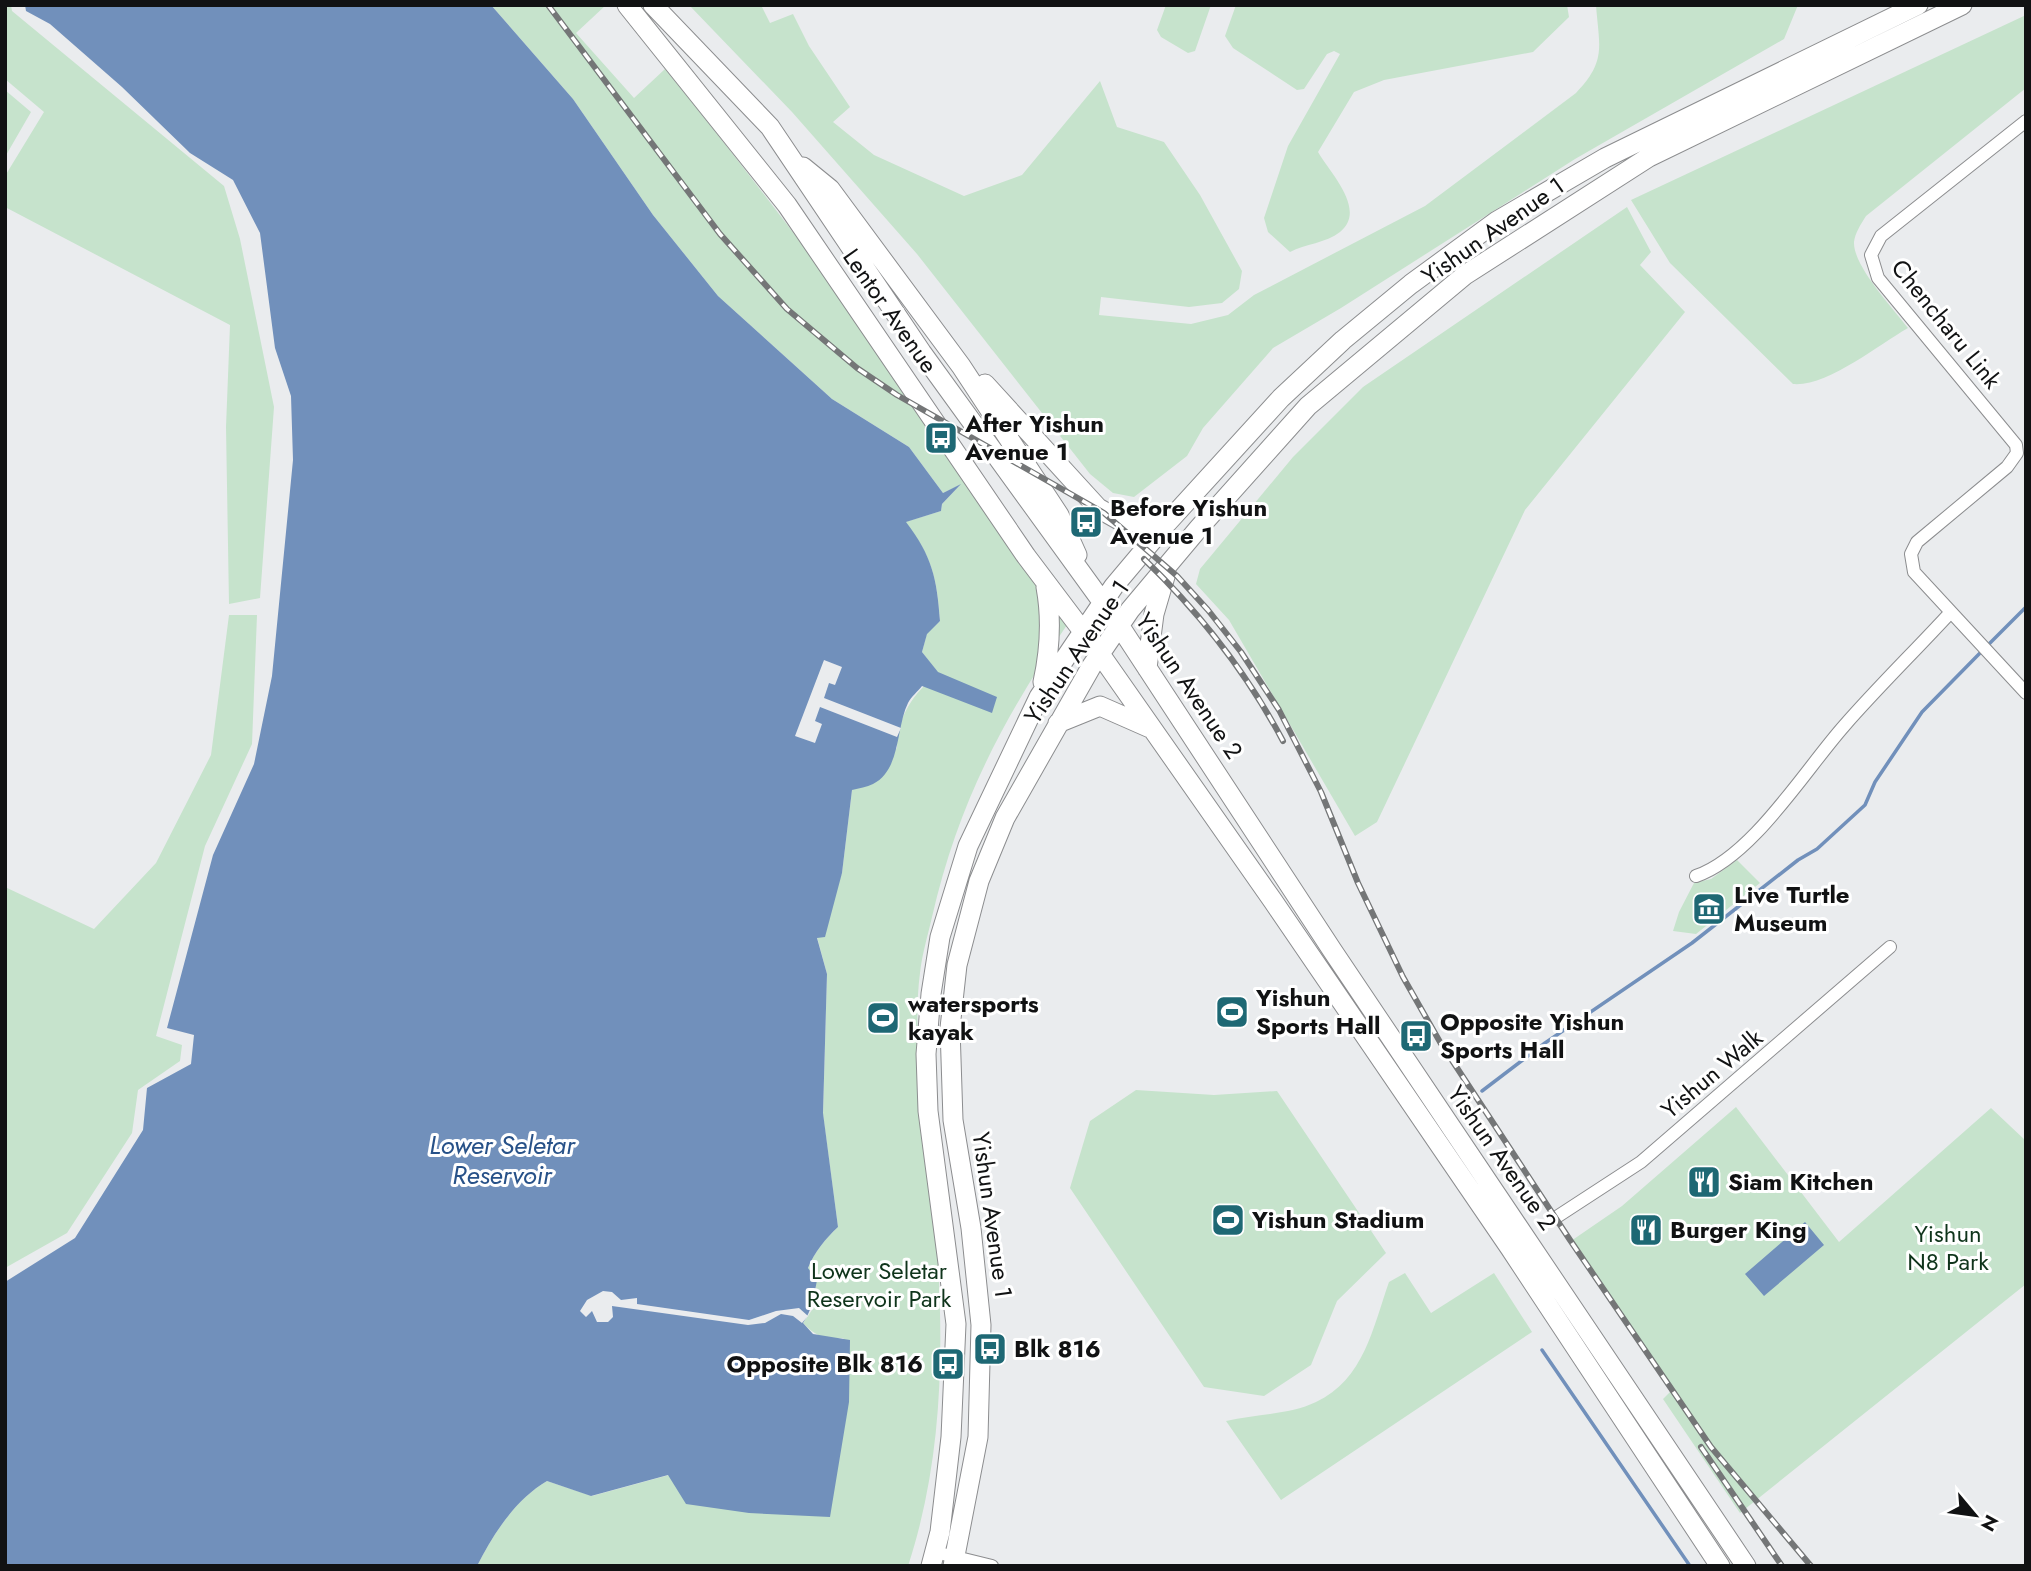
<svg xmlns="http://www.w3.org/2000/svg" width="2031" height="1571" font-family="Jost,sans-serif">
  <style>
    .green { fill: #c6e3cc }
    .water { fill: #7190bb }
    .pier { fill: #eaecee }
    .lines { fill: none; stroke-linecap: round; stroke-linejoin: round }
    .stream { stroke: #7190bb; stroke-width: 3.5 }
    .minor-casing { stroke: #8c8d8f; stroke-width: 14 }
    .primary-casing { stroke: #8c8d8f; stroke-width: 21 }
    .minor { stroke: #fff; stroke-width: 12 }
    .primary { stroke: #fff; stroke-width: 19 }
    .rail-casing { stroke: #747677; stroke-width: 6 }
    .rail { stroke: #fff; stroke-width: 3.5; stroke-dasharray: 10; stroke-linecap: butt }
    .labels { text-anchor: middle; stroke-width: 6; stroke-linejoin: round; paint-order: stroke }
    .street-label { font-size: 24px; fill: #111213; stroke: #fff }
    .poi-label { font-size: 24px; font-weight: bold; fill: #111213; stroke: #fff; text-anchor: start }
    .park-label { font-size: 24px; fill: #0f341b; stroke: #fff }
    .water-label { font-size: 26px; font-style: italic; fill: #275188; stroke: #fff }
  </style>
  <rect width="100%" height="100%" fill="#eaecee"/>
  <path class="green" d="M 5,5 L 11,5 L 12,11 L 224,186 L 240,239 L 274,407 L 260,598 L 229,604 L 226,427 L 230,325 L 5,207 L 5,176 L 44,112 L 5,79 Z
    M 491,5 L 606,5 L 576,33 L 634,98 L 665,69 C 809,246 941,432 1069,622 C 1004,717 958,803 932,917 C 928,935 922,954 920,973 C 912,1035 924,1101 930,1163 C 943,1297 951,1435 908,1566 L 477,1566 C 494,1533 515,1500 547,1481 L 592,1496 L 669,1475 L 844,1338 C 825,1339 816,1337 803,1323 L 812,1310 L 816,1285 L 808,1268 C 814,1253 826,1238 838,1227 L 823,1114 L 827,974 L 817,937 L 842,873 L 852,790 L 897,748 C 897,716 914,693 938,673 L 922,652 L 927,633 L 940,621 C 937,578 932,556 905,522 L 941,511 L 942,504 L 960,485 L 943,493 L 909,447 L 832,399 L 718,296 L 653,215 L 573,99 Z
    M 689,5 L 761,5 L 770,23 L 793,14 L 809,46 L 850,107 L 833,122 L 874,155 L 964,196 L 1022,175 L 1100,81 L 1117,127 L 1164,142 L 1200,195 L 1242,271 L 1239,289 L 1222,303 L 1189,307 L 1101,297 L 1099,315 L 1191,324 L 1228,315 L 1254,295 L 1425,206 L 1576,93 C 1607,61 1599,46 1596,5 L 1798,5 L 1784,39 L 1575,159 L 1341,308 L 1273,348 L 1203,428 L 1187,456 L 1134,497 L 1113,493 L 1090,474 L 917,254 L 792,112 Z
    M 1166,5 L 1211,5 L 1195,51 L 1188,53 L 1161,37 L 1157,30 Z
    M 1236,5 L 1567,5 L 1569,17 L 1533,52 L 1384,80 L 1354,92 L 1318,152 C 1331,174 1367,210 1340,232 C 1326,243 1305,244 1290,252 L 1268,232 L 1264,218 L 1288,146 L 1340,54 L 1334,51 L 1327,54 L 1304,89 L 1297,90 L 1233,48 L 1225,36 Z
    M 2026,15 L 2026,88 L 1866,216 C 1861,224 1855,233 1854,242 C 1853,266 1893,308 1908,328 C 1878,345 1827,387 1793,384 L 1670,263 L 1631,200 Z
    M 5,90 L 31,112 L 5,157 Z
    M 1627,207 L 1651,252 L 1640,265 L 1685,312 L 1525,510 L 1377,822 L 1355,836 L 1229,620 L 1196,584 L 1200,569 L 1293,457 L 1363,387 Z
    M 229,615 L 257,615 L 252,744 L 205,846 L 156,1036 L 182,1045 L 180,1061 L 138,1090 L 132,1133 L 67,1233 L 5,1268 L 5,887 L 94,929 L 156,863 L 211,755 Z
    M 1737,860 L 1760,883 L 1696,934 L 1673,931 L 1679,912 L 1694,883 L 1711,879 Z
    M 1136,1090 L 1214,1095 L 1277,1091 L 1386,1253 L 1337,1301 L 1311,1365 L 1264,1396 L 1204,1387 L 1070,1188 L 1090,1121 Z
    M 1736,1107 L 1839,1242 L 1991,1108 L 2026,1141 L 2026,1284 L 1740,1513 L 1663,1399 L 1670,1392 L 1658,1367 L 1571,1241 L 1622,1206 Z
    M 1405,1273 L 1431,1313 L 1494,1273 L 1532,1332 L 1281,1500 L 1226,1421 C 1255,1414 1289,1415 1316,1402 C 1364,1380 1373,1327 1389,1282 Z"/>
  <path class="water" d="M 25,5 L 491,5 L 573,99 L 653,215 L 718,296 L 832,399 L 909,447 L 943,493 L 961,484 L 942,504 L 941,511 L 906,522 C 932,556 937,578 940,621 L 927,634 L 922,652 L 938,672 L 997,697 L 992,713 L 922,686 C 918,691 911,697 908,703 C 896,727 901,770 873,784 C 867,787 859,788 852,790 L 842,873 L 825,937 L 817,938 L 827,974 L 823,1113 L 838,1227 C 826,1238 814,1253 808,1268 L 817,1280 C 814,1296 812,1310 803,1323 L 813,1334 L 850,1340 L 849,1402 L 830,1517 L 749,1513 L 686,1504 L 668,1475 L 591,1496 L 547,1481 C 515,1500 494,1533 477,1566 L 5,1566 L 5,1282 L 75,1238 L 143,1130 L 147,1088 L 191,1064 L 194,1035 L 167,1028 L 213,855 L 254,764 L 272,676 L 293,460 L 291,396 L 275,348 L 260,233 L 233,180 L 190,153 L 122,87 L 50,24 L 26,11 Z
    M 1805,1222 L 1824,1245 L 1764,1296 L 1745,1274 Z"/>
  <path class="pier" d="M 824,660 L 842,667 L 835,685 L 829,683 L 824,698 L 901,728 L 897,737 L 820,707 L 815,721 L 822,724 L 815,743 L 795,736 Z
    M 603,1291 L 612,1292 L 621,1300 L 637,1298 L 637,1304 L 749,1320 L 776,1311 L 799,1308 L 808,1316 L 802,1323 L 793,1316 L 781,1314 L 765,1323 L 748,1325 L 612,1306 L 613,1317 L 608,1322 L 597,1322 L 592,1311 L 586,1317 L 580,1311 L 587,1300 Z"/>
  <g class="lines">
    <path class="stream" d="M 1988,645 L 2026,607
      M 1482,1091 L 1545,1043 L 1692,943 L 1798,860 L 1817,849 L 1865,805 L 1875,782 L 1922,712 L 1982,651
      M 1542,1350 L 1690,1566"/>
    <defs>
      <path id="minor" d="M 2026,121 L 1881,236 L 1871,255 L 1878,278 L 2016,445 L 2017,453 L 2007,467 L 1917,542 L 1911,554 L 1914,572 L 2026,693
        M 1696,876 C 1752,857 1805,770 1844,726 C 1878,687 1915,651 1950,613
        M 1552,1220 L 1641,1162 L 1890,947
        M 935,1552 L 992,1566"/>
      <path id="primary" d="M 627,5 L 787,205 L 1026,556 L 1100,654 L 1273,901 L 1510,1248 L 1720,1566
        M 653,5 L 770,127 L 922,353 L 1119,625 L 1332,950 L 1746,1566
        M 803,167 L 830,189 L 961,366 L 1059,515 L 1077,555
        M 985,384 L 1098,508 L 1121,521 L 1167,523
        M 1147,668 L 1154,614 L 1166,573
        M 1043,682 C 1050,650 1052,620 1046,587
        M 1058,723 L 1100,706 L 1150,728
        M 931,1566 L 940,1532 L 951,1437 L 956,1324 L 928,1111 L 926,1054 L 931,994 L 940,937 L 968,846 L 1039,697 L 1114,586 L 1167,523 L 1281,398 L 1343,340 L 1411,284 L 1497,221 L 1605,158 L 1918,5
        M 953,1566 L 978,1437 L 981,1325 L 971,1228 L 953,1120 L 950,1028 L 957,965 L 979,881 L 1005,818 L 1091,667 L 1130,610 L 1198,529 L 1308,406 L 1465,275 L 1649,157 L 1962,5"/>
    </defs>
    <use href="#minor" class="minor-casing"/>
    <use href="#primary" class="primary-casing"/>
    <use href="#minor" class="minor"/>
    <use href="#primary" class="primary"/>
    <defs>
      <path id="rail" d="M 548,5 L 720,234 L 787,309 L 857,368 L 897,395 L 1104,513 L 1177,576 L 1208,610 L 1241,652 L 1279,710 L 1321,792 L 1358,883 L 1403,977 L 1440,1042 L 1570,1240 L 1711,1447 L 1811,1566
        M 1144,559 C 1199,612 1247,673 1283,741
        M 1701,1447 L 1782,1566"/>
    </defs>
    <use href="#rail" class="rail-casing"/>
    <use href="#rail" class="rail"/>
  </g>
  <defs>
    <symbol id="bus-square" viewBox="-11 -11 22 22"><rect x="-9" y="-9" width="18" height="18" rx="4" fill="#1e6874" stroke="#fff"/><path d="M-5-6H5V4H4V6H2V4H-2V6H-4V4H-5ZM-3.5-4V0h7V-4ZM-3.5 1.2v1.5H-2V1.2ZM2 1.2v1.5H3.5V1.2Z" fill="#fff"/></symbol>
    <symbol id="museum-square" viewBox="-11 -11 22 22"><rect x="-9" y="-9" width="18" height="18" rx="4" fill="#1e6874" stroke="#fff"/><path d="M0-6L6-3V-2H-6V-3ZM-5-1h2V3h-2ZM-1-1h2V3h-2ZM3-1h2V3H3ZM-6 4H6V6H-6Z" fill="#fff"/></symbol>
    <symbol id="stadium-square" viewBox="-11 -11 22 22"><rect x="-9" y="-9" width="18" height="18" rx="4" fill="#1e6874" stroke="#fff"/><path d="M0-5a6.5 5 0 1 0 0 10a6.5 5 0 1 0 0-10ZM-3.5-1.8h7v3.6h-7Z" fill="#fff"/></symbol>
    <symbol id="restaurant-square" viewBox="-11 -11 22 22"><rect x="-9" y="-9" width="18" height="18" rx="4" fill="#1e6874" stroke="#fff"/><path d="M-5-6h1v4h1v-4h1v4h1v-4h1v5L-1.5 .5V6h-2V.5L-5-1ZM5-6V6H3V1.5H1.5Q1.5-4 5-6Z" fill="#fff"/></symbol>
  </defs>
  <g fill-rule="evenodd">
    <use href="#bus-square" x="922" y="419" width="38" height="38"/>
    <use href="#bus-square" x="1067" y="503" width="38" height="38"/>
    <use href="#museum-square" x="1690" y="890" width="38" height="38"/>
    <use href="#stadium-square" x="1213" y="993" width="38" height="38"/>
    <use href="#stadium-square" x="864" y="999" width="38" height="38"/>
    <use href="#bus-square" x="1397" y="1017" width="38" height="38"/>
    <use href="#restaurant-square" x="1685" y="1163" width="38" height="38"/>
    <use href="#stadium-square" x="1209" y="1201" width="38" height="38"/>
    <use href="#restaurant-square" x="1627" y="1211" width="38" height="38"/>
    <use href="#bus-square" x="971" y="1330" width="38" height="38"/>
    <use href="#bus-square" x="929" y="1345" width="38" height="38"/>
  </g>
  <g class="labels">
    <g class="street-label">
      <text transform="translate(1493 231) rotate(-35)" y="8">Yishun Avenue 1</text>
      <text transform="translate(890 311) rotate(55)" y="8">Lentor Avenue</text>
      <text transform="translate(1946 324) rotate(51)" y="8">Chencharu Link</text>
      <text transform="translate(1077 652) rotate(-56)" y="8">Yishun Avenue 1</text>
      <text transform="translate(1189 686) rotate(56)" y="8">Yishun Avenue 2</text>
      <text transform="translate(1712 1074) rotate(-40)" y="8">Yishun Walk</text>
      <text transform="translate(1502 1158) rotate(55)" y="8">Yishun Avenue 2</text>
      <text transform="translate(992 1215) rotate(82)" y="8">Yishun Avenue 1</text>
    </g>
    <g class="poi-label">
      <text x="965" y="432">After Yishun<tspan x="965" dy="28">Avenue 1</tspan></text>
      <text x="1110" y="516">Before Yishun<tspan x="1110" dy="28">Avenue 1</tspan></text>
      <text x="1734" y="903">Live Turtle<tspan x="1734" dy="28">Museum</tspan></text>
      <text x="1256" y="1006">Yishun<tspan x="1256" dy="28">Sports Hall</tspan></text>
      <text x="908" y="1012">watersports<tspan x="908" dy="28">kayak</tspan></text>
      <text x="1440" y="1030">Opposite Yishun<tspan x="1440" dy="28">Sports Hall</tspan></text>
      <text x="1728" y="1190">Siam Kitchen</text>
      <text x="1252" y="1228">Yishun Stadium</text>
      <text x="1670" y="1238">Burger King</text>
      <text x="1014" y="1357">Blk 816</text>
      <text x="923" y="1372" text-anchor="end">Opposite Blk 816</text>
    </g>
    <g class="park-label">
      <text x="1948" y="1242">Yishun<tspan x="1948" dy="28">N8 Park</tspan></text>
      <text x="879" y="1279">Lower Seletar<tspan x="879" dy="28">Reservoir Park</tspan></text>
    </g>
    <g class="water-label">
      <text x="502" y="1154">Lower Seletar<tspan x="502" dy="30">Reservoir</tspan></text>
    </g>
  </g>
  <rect width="2031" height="1571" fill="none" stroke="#111213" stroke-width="14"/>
  <g transform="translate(1975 1515) rotate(119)" stroke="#ffffff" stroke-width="5" paint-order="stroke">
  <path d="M0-5L12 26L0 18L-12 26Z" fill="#111213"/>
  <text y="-10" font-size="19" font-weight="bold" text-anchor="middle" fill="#111213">N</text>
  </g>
</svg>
